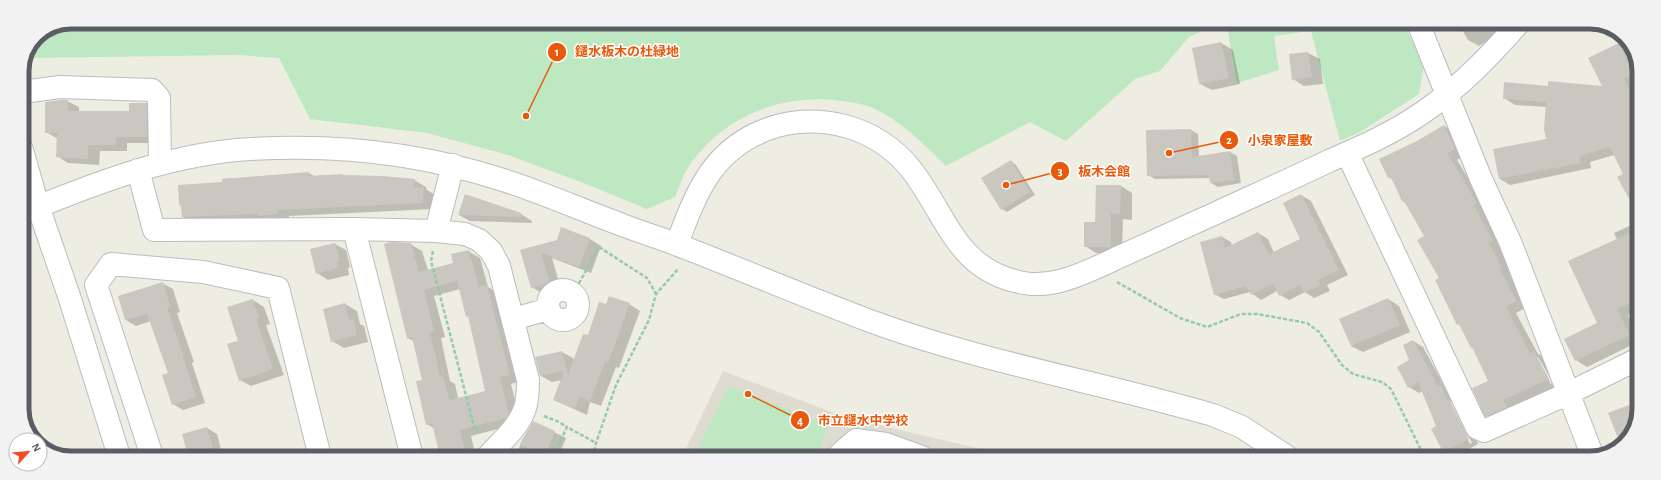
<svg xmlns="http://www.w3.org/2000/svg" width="1661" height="480" font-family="'Alegreya Sans','Noto Sans JP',sans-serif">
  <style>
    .education { fill: #dedcd1 }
    .green { fill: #bde8c1 }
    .shadow { fill: #0003; fill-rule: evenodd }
    .building { fill: #c9c7bf; fill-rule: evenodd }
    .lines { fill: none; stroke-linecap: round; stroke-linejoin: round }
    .minor-casing { stroke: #babcc2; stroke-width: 24 }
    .path { stroke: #95caaa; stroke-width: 2.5; stroke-dasharray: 4 2; stroke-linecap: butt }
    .minor { stroke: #fff; stroke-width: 22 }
    .rim { fill: none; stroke: #5a5e64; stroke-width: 5 }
    .leader { fill: none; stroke: #e8590c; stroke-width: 1.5 }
    .callout-dot { fill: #e8590c; stroke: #fff; stroke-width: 1.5 }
    .mark-label { font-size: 12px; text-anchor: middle; font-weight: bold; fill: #fff }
    .callout-label { font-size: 13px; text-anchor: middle; font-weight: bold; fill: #e8590c; stroke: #fff; stroke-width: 3; stroke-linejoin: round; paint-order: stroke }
  </style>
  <rect width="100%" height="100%" fill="#eeede2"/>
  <path class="education" d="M 723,371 L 845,417 L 1015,457 L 682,457 Z"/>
  <path class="green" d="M 71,22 L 1403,23 L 1424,64 L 1419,94 L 1360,132 L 1340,141 L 1311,31 L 1274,36 L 1279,70 L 1237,83 L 1228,31 L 1211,27 L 1189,37 L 1160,71 L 1135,79 L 1066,141 L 1030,122 L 946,166 C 924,145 903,122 875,109 C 863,103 847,102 834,100 C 775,95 720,119 687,169 C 682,177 679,188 675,197 L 647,209 L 581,182 L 508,155 L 427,133 L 310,119 L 279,58 L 239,55 L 33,58 L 31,50 L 37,36 Z
    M 729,386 L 828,426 L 816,457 L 694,457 Z"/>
  <path class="shadow" d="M 1458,23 L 1494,24 L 1500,34 L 1479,46 L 1468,40 Z
    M 1221,43 L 1233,50 L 1240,84 L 1212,90 L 1200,84 L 1193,49 Z
    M 1619,44 L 1630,51 L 1639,70 L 1639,83 L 1634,85 L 1639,94 L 1638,213 L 1619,178 L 1624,175 L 1614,155 L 1590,162 L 1591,168 L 1510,185 L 1500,179 L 1547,140 L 1547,107 L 1515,105 L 1504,98 L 1549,87 L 1604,87 Z
    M 1308,53 L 1320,59 L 1323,84 L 1304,86 L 1293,79 L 1290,55 Z
    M 67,101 L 79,107 L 79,112 L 130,112 L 146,104 L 158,111 L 158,143 L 127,143 L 127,151 L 100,151 L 99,165 L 68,163 L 57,156 L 58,139 L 46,132 Z
    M 1444,126 L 1455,132 L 1466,155 L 1457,160 L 1487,209 L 1504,247 L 1500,249 L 1512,274 L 1510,275 L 1527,307 L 1516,313 L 1538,354 L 1545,358 L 1559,385 L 1514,406 L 1497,422 L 1486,416 L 1489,381 L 1474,348 L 1461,326 L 1458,324 L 1425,237 L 1406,203 L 1402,201 L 1393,180 L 1389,177 L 1418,142 ZM 1536,357 L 1538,357 L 1553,383 L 1551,384 Z
    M 1191,130 L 1198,134 L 1199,157 L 1230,152 L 1237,156 L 1241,183 L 1218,187 L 1211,183 L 1210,178 L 1155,179 L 1148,175 L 1147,131 Z
    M 1011,161 L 1016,165 L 1035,195 L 1007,212 L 1002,209 Z
    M 309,173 L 314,176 L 343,175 L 346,177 L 414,180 L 426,187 L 426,189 L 435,195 L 434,209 L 289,216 L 289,220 L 195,223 L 183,217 L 223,183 L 223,179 Z
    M 1121,186 L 1132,193 L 1132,220 L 1123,219 L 1122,253 L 1096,253 L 1085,246 L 1096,223 Z
    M 1301,195 L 1311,201 L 1348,275 L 1327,285 L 1330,291 L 1314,298 L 1305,292 L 1289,300 L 1280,295 L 1277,291 L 1261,300 L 1250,292 L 1224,299 L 1214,294 L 1222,237 L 1231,242 L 1232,246 L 1258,233 L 1268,239 L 1274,253 L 1301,239 Z
    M 521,214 L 532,221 L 532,223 L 470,221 L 459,215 Z
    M 1638,222 L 1638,310 L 1628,315 L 1638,337 L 1638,342 L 1587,367 L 1576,360 L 1598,324 L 1617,239 L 1614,233 Z
    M 562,229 L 590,239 L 601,246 L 591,273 L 552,258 L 561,289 L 543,294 L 532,287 L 521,250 L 558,240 Z
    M 335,244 L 346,250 L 350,267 L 348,268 L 349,275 L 328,280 L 317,273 Z
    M 410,244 L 422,251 L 428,270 L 454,264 L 468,251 L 480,258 L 488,287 L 498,293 L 520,381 L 511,384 L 520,420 L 517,424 L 471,436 L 476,457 L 441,457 L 435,429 L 427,424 L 423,380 L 414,341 L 407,338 ZM 460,289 L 467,316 L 469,317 L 486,392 L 458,398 L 455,384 L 450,381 L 444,353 L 441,338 L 445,337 L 434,296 Z
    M 162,283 L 173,289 L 180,312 L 177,313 L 194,362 L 192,363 L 205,403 L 183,410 L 173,404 L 169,374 L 151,321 L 136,326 L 126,320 Z
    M 1388,299 L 1399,306 L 1410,332 L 1363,352 L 1351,346 Z
    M 253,300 L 264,307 L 270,324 L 266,325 L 284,375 L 251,386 L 240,380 L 239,341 Z
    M 345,304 L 357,311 L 360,324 L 364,326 L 368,342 L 344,348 L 332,341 Z
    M 629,304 L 640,311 L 619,368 L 616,367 L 601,406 L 590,402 L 587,415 L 554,400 L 562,380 L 552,382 L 541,376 L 562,352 L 573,358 L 574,361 L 607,306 Z
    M 1413,341 L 1423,347 L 1446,389 L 1451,392 L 1459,406 L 1478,444 L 1454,457 L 1444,451 L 1438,427 L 1423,391 L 1419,393 L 1409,387 ZM 1449,401 L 1451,401 L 1472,443 L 1470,444 Z
    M 1629,406 L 1637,410 L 1637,421 L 1622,445 L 1610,413 Z
    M 534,422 L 566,438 L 558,457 L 515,457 L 524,437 Z
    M 207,428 L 217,434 L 223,457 L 189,457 Z
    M 249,449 L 260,457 L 224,457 Z
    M 292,451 L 302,457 L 272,457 Z"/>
  <path class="building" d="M 1221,42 L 1229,78 L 1199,84 L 1192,48 Z
    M 1619,43 L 1634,74 L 1624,79 L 1639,108 L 1638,215 L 1617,177 L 1623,174 L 1610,147 L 1580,156 L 1581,163 L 1499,179 L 1493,149 L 1546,139 L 1544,129 L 1546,102 L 1503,99 L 1504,82 L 1548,86 L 1548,81 L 1602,86 L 1588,58 Z
    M 1308,52 L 1312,77 L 1292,80 L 1289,54 Z
    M 61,100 L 68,100 L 68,111 L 129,111 L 129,103 L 147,103 L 147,137 L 116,137 L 116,145 L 88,145 L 88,159 L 56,157 L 57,133 L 45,133 L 45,102 Z
    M 1444,125 L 1455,149 L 1447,153 L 1477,203 L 1474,205 L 1493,241 L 1489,243 L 1502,268 L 1500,269 L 1517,301 L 1506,307 L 1530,353 L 1534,351 L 1549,379 L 1503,400 L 1507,407 L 1485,417 L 1472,388 L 1488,381 L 1472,347 L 1471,348 L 1459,324 L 1457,325 L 1435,280 L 1439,278 L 1417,240 L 1424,236 L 1404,201 L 1402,201 L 1391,177 L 1388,178 L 1379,159 L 1417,141 Z
    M 1191,129 L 1192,157 L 1230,151 L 1234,180 L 1210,183 L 1209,175 L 1147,176 L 1146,130 Z
    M 1011,160 L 1030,192 L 1001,210 L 981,178 Z
    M 309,172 L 309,176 L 343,174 L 343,175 L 383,176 L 415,179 L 414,187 L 424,187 L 423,203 L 278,210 L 278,214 L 258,216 L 258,214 L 182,217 L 181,206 L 179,205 L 178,185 L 222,182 L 222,179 Z
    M 1096,185 L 1121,185 L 1120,214 L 1111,213 L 1111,247 L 1084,247 L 1084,222 L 1095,222 Z
    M 465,194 L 521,213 L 521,217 L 458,215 Z
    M 1301,194 L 1339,270 L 1318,280 L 1321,285 L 1304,293 L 1300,285 L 1279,296 L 1273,284 L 1251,295 L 1246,286 L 1214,295 L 1200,242 L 1222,236 L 1225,248 L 1258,232 L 1269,254 L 1300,239 L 1283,203 Z
    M 561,227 L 590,238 L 579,267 L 541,253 L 550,283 L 531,288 L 520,250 L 557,240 Z
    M 1630,233 L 1638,250 L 1638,253 L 1632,256 L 1638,270 L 1638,299 L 1617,309 L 1630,335 L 1575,361 L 1564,339 L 1597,323 L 1568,261 Z
    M 391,242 L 411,243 L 419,272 L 453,263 L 451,254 L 469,250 L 479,287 L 487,285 L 510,375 L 500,377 L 509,413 L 506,418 L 460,430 L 466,457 L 440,457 L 432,423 L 426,425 L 416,381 L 422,380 L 412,337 L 407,338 L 384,244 ZM 457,281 L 466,317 L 468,316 L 485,391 L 451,400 L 449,399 L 443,376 L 440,377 L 430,332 L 434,331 L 424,290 Z
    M 335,243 L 340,261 L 337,261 L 338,268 L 316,274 L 310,249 Z
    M 163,282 L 170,307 L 167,307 L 184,357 L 183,357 L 196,397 L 172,405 L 162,375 L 168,373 L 147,314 L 125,320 L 118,296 Z
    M 609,296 L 630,303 L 608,363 L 605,362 L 590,401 L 579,397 L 575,409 L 553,400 L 564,371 L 540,376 L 535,357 L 562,351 L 568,375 L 583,334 L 588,335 L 599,302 L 606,304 Z
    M 1388,298 L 1400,325 L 1351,346 L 1339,319 Z
    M 253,299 L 259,318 L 256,319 L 273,369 L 239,381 L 227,344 L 238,341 L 227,307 Z
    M 345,303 L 349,320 L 353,319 L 357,335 L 331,342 L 323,309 Z
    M 1413,340 L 1438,386 L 1441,385 L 1447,400 L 1449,399 L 1469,439 L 1443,452 L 1431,429 L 1436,426 L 1418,382 L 1408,388 L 1397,367 L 1409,360 L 1403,345 Z
    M 1629,405 L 1636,423 L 1621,446 L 1608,413 Z
    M 533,421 L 555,431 L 544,457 L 528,457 L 529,448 L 520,444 Z
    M 207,427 L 215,457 L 188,457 L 182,434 Z"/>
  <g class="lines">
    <defs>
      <path id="minor" d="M 1418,23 L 1481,179 L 1511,244 L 1593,457
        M 22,92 L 60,87 L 152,90 L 159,98 L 160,164
        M 22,150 L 38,206 L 70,299 L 119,456
        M 1347,153 L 1477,428 L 1484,431 L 1567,394 L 1638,359
        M 138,170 L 154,230 L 354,229 L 436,231 L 465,234 L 479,240 L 491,251 L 499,266 L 528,380 C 528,389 528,399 525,408 C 519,427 501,442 487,457
        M 22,213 C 91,185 162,157 237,150 C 326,143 418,152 503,180 C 544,193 584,211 625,226 C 643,233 661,238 678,245 C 743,270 806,297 870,321 C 982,362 1099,382 1213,415 L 1242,427 L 1289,458
        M 354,229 L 412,457
        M 436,231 L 453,165
        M 677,244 C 697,189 715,144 777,126 C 799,120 822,120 845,126 C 870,133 893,147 910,168 C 947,214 955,271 1024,283 C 1036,285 1048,284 1060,281 C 1080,276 1100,266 1119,257 C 1151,243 1182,228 1214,214 C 1253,196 1291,179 1329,161 C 1361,147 1393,133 1422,113 C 1459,88 1489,57 1518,24
        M548 305a15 15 0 1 1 30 0a15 15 0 1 1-30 0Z
        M 513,319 L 549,309
        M 152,456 L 96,285 L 111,264 L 203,272 L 278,288 L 320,457
        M 837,457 L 856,440 L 886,444 L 922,457"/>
    </defs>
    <use href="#minor" class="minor-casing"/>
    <path class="path" d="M 433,251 L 431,261 L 475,430 L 480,434
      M 1117,282 L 1180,318 L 1207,327 L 1241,314 L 1257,314 L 1307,323 L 1319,332 L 1342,365 L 1353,374 L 1382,382 L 1391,389 L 1425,458
      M 573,294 L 599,247 L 647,278 L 656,294
      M 544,416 L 559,422 L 567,427
      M 553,457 L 567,427 L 596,443
      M 593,457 L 596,443 L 616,385 L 649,320 L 656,294 L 679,268
      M 1473,458 L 1482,452"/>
    <use href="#minor" class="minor"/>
  </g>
  <path d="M0 0H1661V480H0ZM71 29H1590A42 42 0 0 1 1632 71V409A42 42 0 0 1 1590 451H71A42 42 0 0 1 29 409V71A42 42 0 0 1 71 29Z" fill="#f2f2f3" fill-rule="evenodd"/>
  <path class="rim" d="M71 29H1590A42 42 0 0 1 1632 71V409A42 42 0 0 1 1590 451H71A42 42 0 0 1 29 409V71A42 42 0 0 1 71 29Z"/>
  <path class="leader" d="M526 116L557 52M1169 153L1229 140M1006 185L1060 171M748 394L800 420"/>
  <g class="callout-dot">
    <circle cx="526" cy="116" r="4"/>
    <circle cx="1169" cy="153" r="4"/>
    <circle cx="1006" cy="185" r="4"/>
    <circle cx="748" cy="394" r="4"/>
    <circle cx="557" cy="52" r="10"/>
    <circle cx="1229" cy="140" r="10"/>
    <circle cx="1060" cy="171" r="10"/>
    <circle cx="800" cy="420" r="10"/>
  </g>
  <g class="mark-label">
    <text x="557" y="56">1</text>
    <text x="1229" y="144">2</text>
    <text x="1060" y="175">3</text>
    <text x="800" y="425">4</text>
  </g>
  <g class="callout-label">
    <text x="627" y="56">鑓水板木の杜緑地</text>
    <text x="1280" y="145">小泉家屋敷</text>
    <text x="1104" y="176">板木会館</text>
    <text x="863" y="425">市立鑓水中学校</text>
  </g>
  <g transform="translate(28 452) rotate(63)"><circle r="19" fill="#ffffff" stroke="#bdbfc1"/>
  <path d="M0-3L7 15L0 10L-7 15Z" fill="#f44923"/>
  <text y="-6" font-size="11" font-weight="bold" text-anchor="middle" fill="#5a5e64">N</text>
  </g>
</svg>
